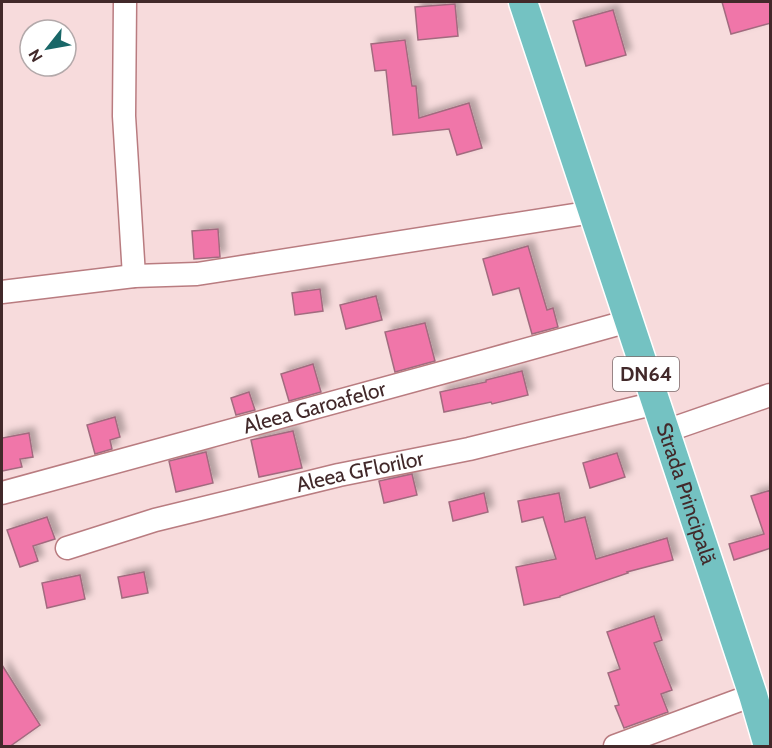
<svg xmlns="http://www.w3.org/2000/svg" width="772" height="748" font-family="Cabin,sans-serif">
  <style>
    .building { fill: #f076a9; stroke: #a26b7f; stroke-width: 1.5; filter: url(#shadow) }
    .lines { fill: none; stroke-linecap: round; stroke-linejoin: round }
    .minor-casing { stroke: #b97c80; stroke-width: 25 }
    .major-casing { stroke: #fff; stroke-width: 31 }
    .minor { stroke: #fff; stroke-width: 22 }
    .major { stroke: #74c2c2; stroke-width: 28 }
    .labels { text-anchor: middle; stroke-width: 4.5; stroke-linejoin: round; paint-order: stroke }
    .shield { fill: #fff; stroke: #7b696a; stroke-width: 1.5 }
    .shield-label { font-size: 20px; font-weight: bold; fill: #42292a }
    .street-label { font-size: 21px; fill: #42292a; stroke: #fff }
  </style>
  <defs>
    <filter id="shadow"><feDropShadow dx="5.5" dy="-5.5" stdDeviation="3" flood-color="#0004"/></filter>
  </defs>
  <rect width="100%" height="100%" fill="#f7dbdc"/>
  <path class="building" d="M 722,2 L 771,2 L 771,23 L 731,34 Z
    M 455,4 L 458,36 L 418,40 L 415,7 Z
    M 613,10 L 626,55 L 586,66 L 573,21 Z
    M 405,40 L 412,86 L 416,86 L 419,118 L 469,103 L 482,148 L 457,155 L 449,129 L 393,135 L 386,70 L 375,71 L 371,44 Z
    M 218,229 L 220,257 L 194,259 L 192,231 Z
    M 528,246 L 547,310 L 553,308 L 558,327 L 532,334 L 519,288 L 493,295 L 483,259 Z
    M 320,289 L 323,311 L 295,315 L 292,293 Z
    M 376,296 L 382,320 L 346,329 L 340,305 Z
    M 425,323 L 435,361 L 395,372 L 385,332 Z
    M 313,364 L 321,392 L 289,401 L 281,374 Z
    M 522,371 L 528,395 L 492,404 L 491,402 L 444,412 L 440,392 L 486,382 L 486,380 Z
    M 249,392 L 255,410 L 236,415 L 231,398 Z
    M 115,417 L 120,437 L 110,440 L 112,449 L 95,454 L 87,425 Z
    M 293,431 L 302,468 L 259,477 L 251,440 Z
    M 29,433 L 33,457 L 20,459 L 22,467 L 2,471 L 2,438 Z
    M 206,452 L 213,483 L 176,492 L 169,461 Z
    M 617,453 L 625,477 L 590,488 L 583,463 Z
    M 412,474 L 417,495 L 384,503 L 379,481 Z
    M 771,490 L 771,548 L 734,560 L 729,544 L 764,534 L 751,496 Z
    M 484,493 L 488,512 L 453,521 L 449,502 Z
    M 559,493 L 565,522 L 585,517 L 596,559 L 667,538 L 673,560 L 627,572 L 628,573 L 560,596 L 560,597 L 524,605 L 516,567 L 556,559 L 543,517 L 522,522 L 518,501 Z
    M 47,517 L 55,539 L 33,546 L 38,561 L 20,567 L 7,530 Z
    M 144,572 L 148,593 L 122,598 L 118,577 Z
    M 80,575 L 85,599 L 47,608 L 42,583 Z
    M 654,616 L 662,640 L 654,643 L 672,690 L 661,694 L 668,712 L 624,728 L 615,706 L 619,705 L 608,673 L 620,669 L 607,632 Z
    M 2,665 L 40,725 L 9,747 L 2,747 Z"/>
  <g class="lines">
    <defs>
      <g id="minor">
        <path d="M 125,2 L 124,116 L 134,276"/>
        <path d="M 2,292 L 134,276 L 197,274 L 593,212"/>
        <path d="M 666,431 L 770,395"/>
        <path id="s1" d="M 2,493 L 485,361 L 629,321"/>
        <path id="s2" d="M 67,548 L 155,520 L 339,475 L 469,449 L 656,403"/>
        <path d="M 615,746 L 753,695"/>
      </g>
      <g id="major">
        <path id="s3" d="M 523,2 L 753,695 L 768,746"/>
      </g>
    </defs>
    <use href="#minor" class="minor-casing"/>
    <use href="#major" class="major-casing"/>
    <use href="#minor" class="minor"/>
    <use href="#major" class="major"/>
  </g>
  <g class="labels">
    <rect class="shield" x="613" y="357" width="66" height="34" rx="4.5"/>
    <g class="shield-label">
      <text x="646" y="381">DN64</text>
    </g>
    <g class="street-label">
      <text dy="7" stroke="none"><textPath href="#s1" startOffset="324">Aleea Garoafelor</textPath></text>
      <text dy="7" stroke="none"><textPath href="#s2" startOffset="303">Aleea GFlorilor</textPath></text>
      <text dy="7" stroke="none"><textPath href="#s3" startOffset="518">Strada Principală</textPath></text>
    </g>
  </g>
  <rect width="772" height="748" fill="none" stroke="#42292a" stroke-width="6"/>
  <g transform="translate(48 48) rotate(239)"><circle r="28" fill="#ffffff" stroke="#b3a9aa" stroke-width="1.5"/>
  <path d="M0-4.5L10 22L0 15L-10 22Z" fill="#196768"/>
  <text y="-9" font-size="16" font-weight="bold" text-anchor="middle" fill="#42292a">N</text>
  </g>
</svg>
